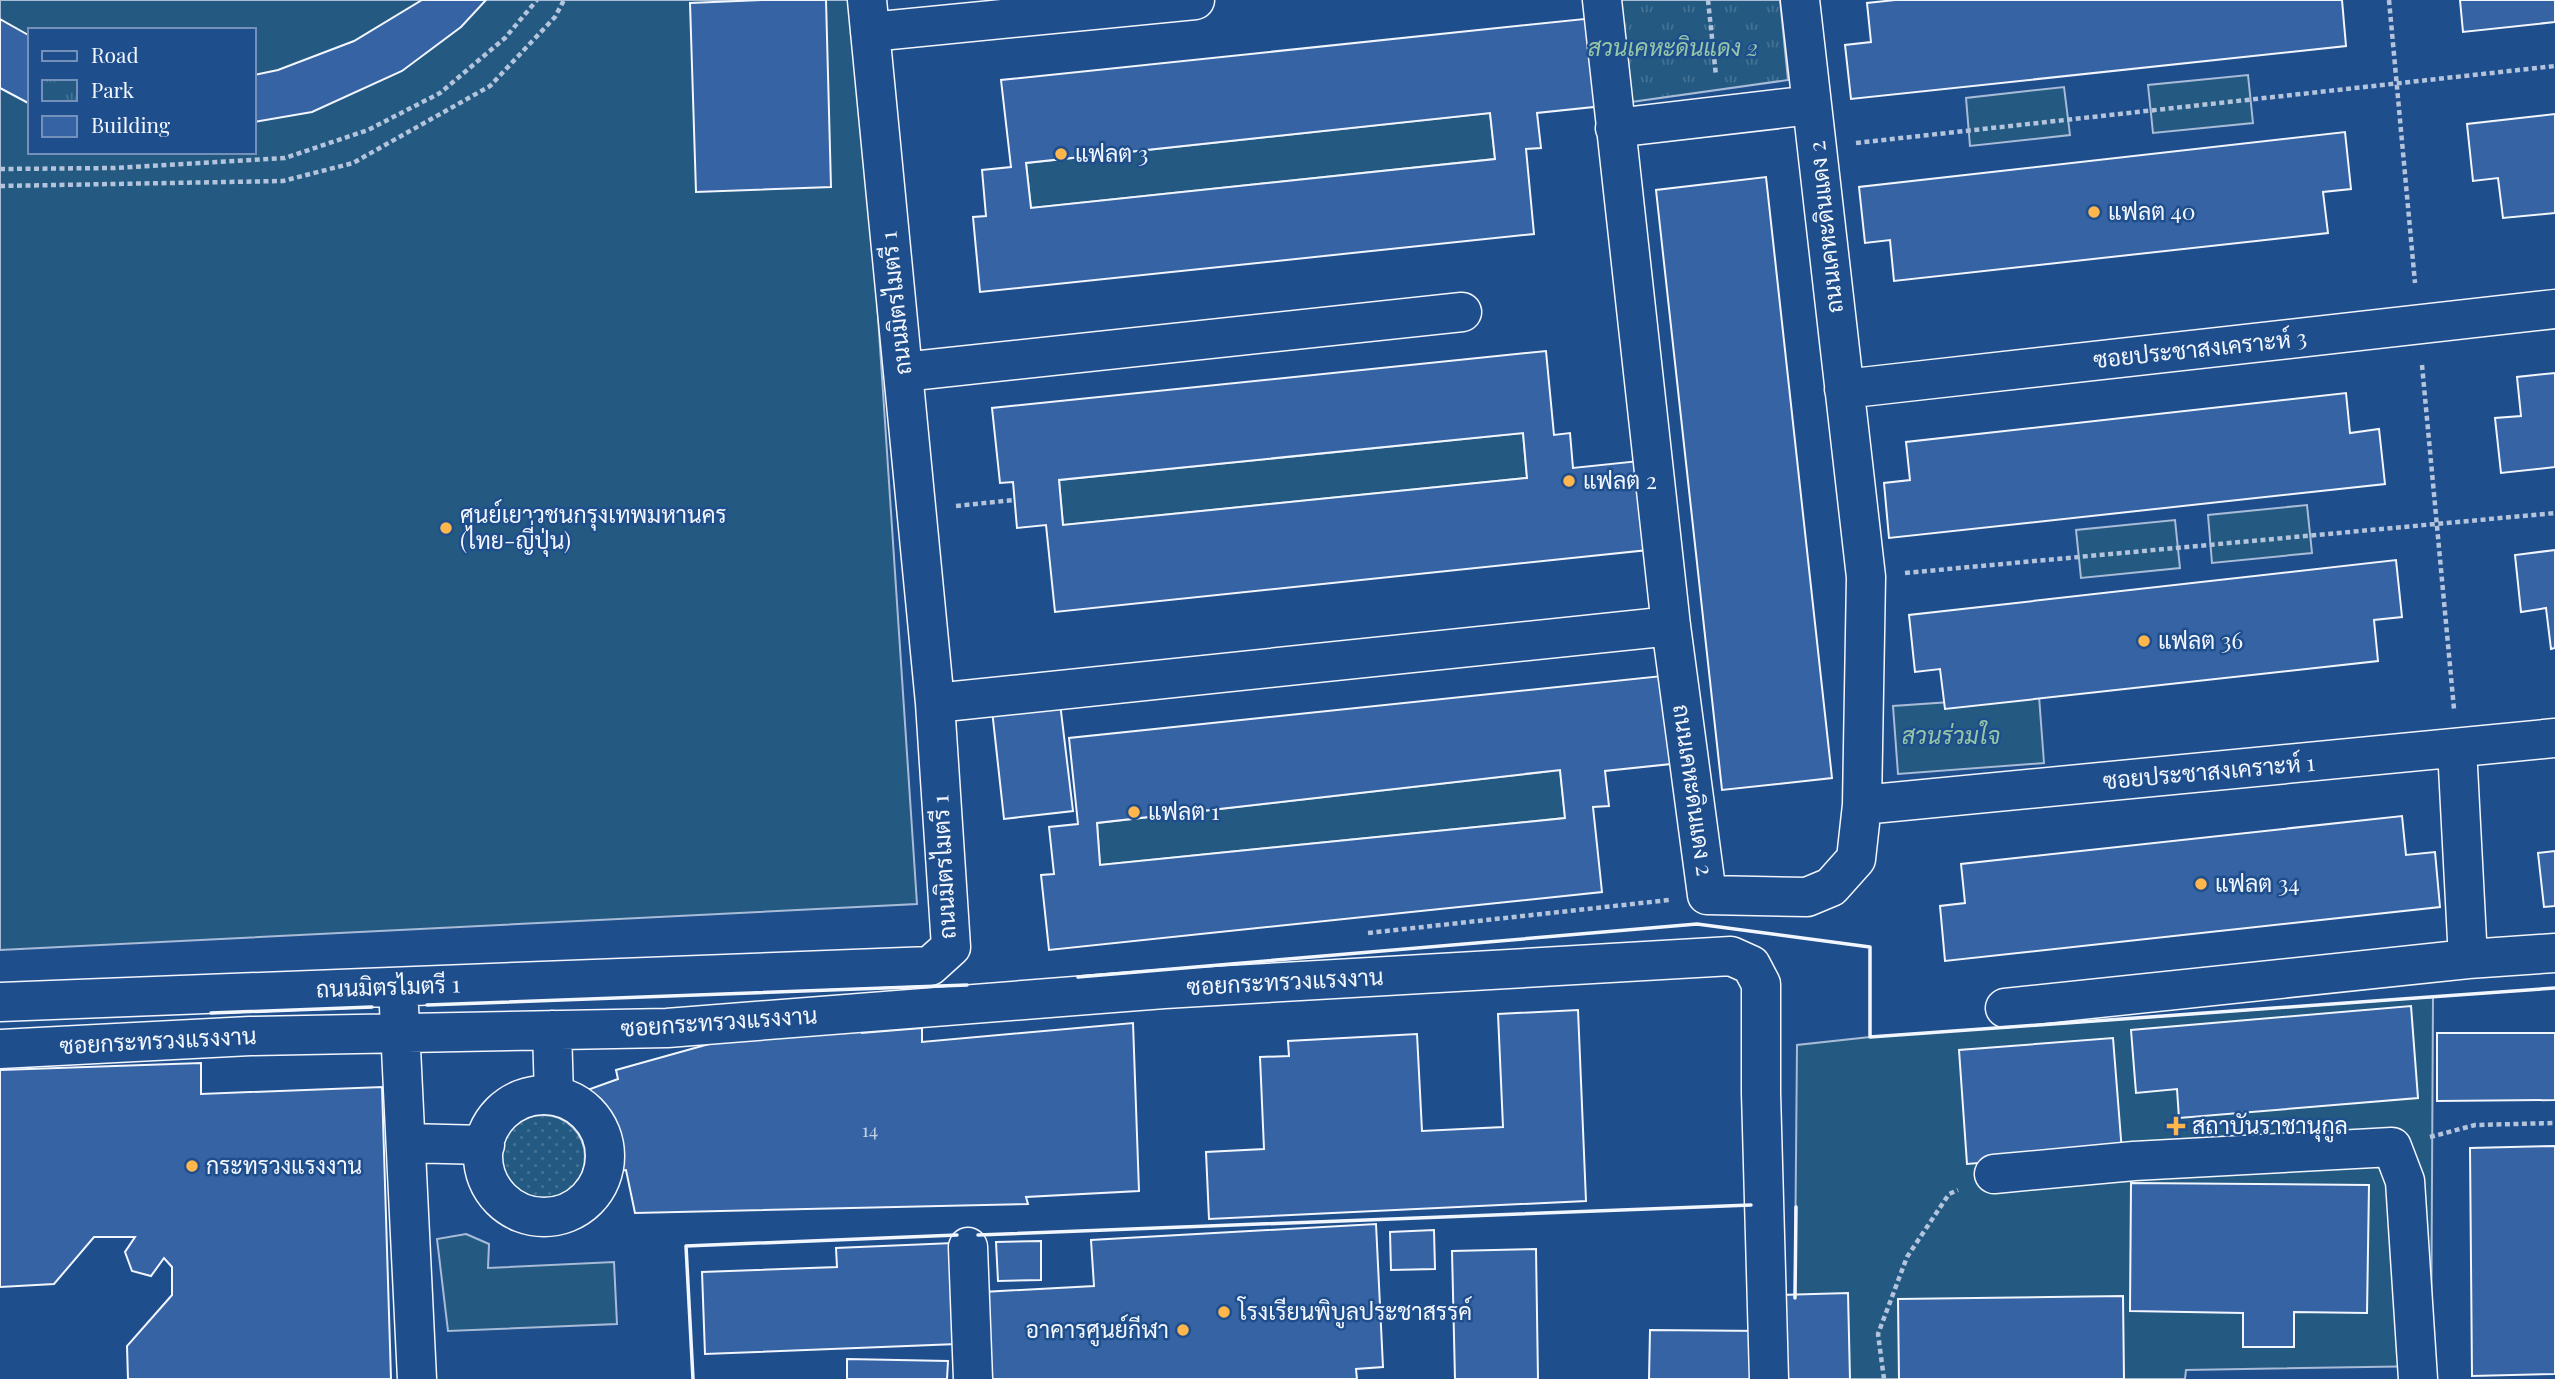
<svg xmlns="http://www.w3.org/2000/svg" width="2555" height="1379" font-family="'Playfair Display',Sarabun,serif">
  <style>
    .grass { fill: url(#grass-dots); stroke: #a8bbd7; stroke-width: 2 }
    .park { fill: url(#park-tufts); stroke: #a8bbd7; stroke-width: 2 }
    .garden { fill: #245a82; stroke: #a8bbd7; stroke-width: 2; fill-rule: evenodd }
    .building { fill: #3563a3; stroke: #f2f6ff; stroke-width: 2; fill-rule: evenodd }
    .lines { fill: none; stroke-linecap: round; stroke-linejoin: round }
    .minor-casing { stroke: #f2f6ff; stroke-width: 41 }
    .path { stroke: #b3c4dc; stroke-width: 4.5; stroke-dasharray: 5 3.5; stroke-linecap: butt }
    .minor { stroke: #1f4e8c; stroke-width: 38 }
    .wall { stroke: #f2f6ff; stroke-width: 3.5 }
    .poi-dot { fill: #ffb74d; stroke: #1f4e8c; stroke-width: 2.5 }
    .labels { text-anchor: middle; stroke-width: 5; stroke-linejoin: round; paint-order: stroke }
    .number-label { font-size: 19px; fill: #c3d1e8 }
    .park-label { font-size: 23px; font-style: italic; fill: #97c8a6; stroke: #1f4e8c }
    .poi-label { font-size: 23px; fill: #f2f6ff; stroke: #1f4e8c; text-anchor: start }
    .street-label { font-size: 23px; fill: #f2f6ff; stroke: #1f4e8c }
  </style>
  <defs>
    <pattern id="grass-dots" width="8" height="8" patternUnits="userSpaceOnUse" patternTransform="scale(1.75)"><rect width="8" height="8" fill="#245a82"/><path d="M2 2h.1M6 6h.1" fill="none" stroke="#447295" stroke-width="1.8" stroke-linecap="round"/></pattern>
    <pattern id="park-tufts" width="24" height="20" patternUnits="userSpaceOnUse" patternTransform="scale(1.75)"><rect width="24" height="20" fill="#245a82"/><path d="M3 7l-1-3M5 7V3M7 7l1-3M15 17l-1-3M17 17v-4M19 17l1-3" fill="none" stroke="#447295"/></pattern>
  </defs>
  <rect width="100%" height="100%" fill="#1f4e8c"/>
  <path class="grass" d="M501 1157a42 42 0 1 1 84 0a42 42 0 1 1-84 0Z"/>
  <path class="park" d="M 1620,0 L 1780,0 L 1788,80 L 1631,102 Z"/>
  <path class="garden" d="M 0,0 L 857,0 L 917,904 L 0,950 ZM 30,30 L 254,30 L 254,152 L 30,152 Z
    M 2248,75 L 2253,123 L 2153,133 L 2148,85 Z
    M 2064,87 L 2070,135 L 1970,146 L 1966,98 Z
    M 1490,113 L 1495,159 L 1031,208 L 1026,163 Z
    M 1523,433 L 1527,478 L 1063,525 L 1059,480 Z
    M 2307,505 L 2312,553 L 2212,563 L 2208,515 Z
    M 2175,520 L 2180,568 L 2081,578 L 2076,530 Z
    M 2039,696 L 2044,763 L 1898,774 L 1893,706 Z
    M 1560,770 L 1565,818 L 1100,865 L 1097,823 Z
    M 2433,997 L 2431,1366 L 2186,1370 L 2185,1379 L 1794,1379 L 1797,1045 L 1870,1037 Z
    M 466,1234 L 489,1244 L 488,1268 L 614,1262 L 617,1324 L 448,1331 L 437,1239 Z"/>
  <path class="building" d="M 422,0 L 486,0 L 461,27 L 402,71 L 312,112 L 254,122 L 254,75 L 278,70 L 354,41 Z
    M 762,0 L 826,0 L 831,187 L 696,192 L 690,3 Z
    M 1895,0 L 2342,0 L 2346,46 L 1851,99 L 1845,45 L 1871,42 L 1867,3 Z
    M 2460,0 L 2555,0 L 2555,22 L 2463,32 Z
    M 1594,18 L 1603,106 L 1537,113 L 1541,148 L 1526,149 L 1534,234 L 980,292 L 973,217 L 986,216 L 982,170 L 1011,167 L 1001,80 ZM 1490,113 L 1495,159 L 1031,208 L 1026,163 Z
    M 0,19 L 30,36 L 30,104 L 0,88 Z
    M 2555,114 L 2555,213 L 2503,218 L 2498,178 L 2473,181 L 2467,124 Z
    M 2345,132 L 2351,189 L 2323,192 L 2328,233 L 1894,281 L 1890,240 L 1865,243 L 1859,187 Z
    M 1766,177 L 1832,778 L 1722,790 L 1656,190 Z
    M 1546,351 L 1554,435 L 1570,433 L 1573,468 L 1639,461 L 1648,550 L 1055,612 L 1046,525 L 1017,528 L 1013,482 L 1000,483 L 992,408 ZM 1523,433 L 1527,478 L 1063,525 L 1059,480 Z
    M 2555,373 L 2555,467 L 2501,473 L 2495,418 L 2521,416 L 2517,377 Z
    M 2346,393 L 2350,433 L 2379,429 L 2385,484 L 1889,538 L 1884,483 L 1910,480 L 1906,442 Z
    M 2555,550 L 2555,648 L 2551,649 L 2546,608 L 2521,612 L 2515,555 Z
    M 2396,560 L 2402,617 L 2374,620 L 2378,661 L 1945,709 L 1940,669 L 1915,672 L 1909,615 Z
    M 1662,676 L 1671,764 L 1605,771 L 1609,806 L 1593,807 L 1602,892 L 1049,950 L 1041,875 L 1054,874 L 1049,827 L 1078,824 L 1069,738 ZM 1560,770 L 1565,818 L 1100,865 L 1097,823 Z
    M 1060,703 L 1073,811 L 1004,819 L 992,710 Z
    M 2402,816 L 2406,855 L 2435,852 L 2440,907 L 1945,961 L 1940,906 L 1965,903 L 1961,864 Z
    M 2555,851 L 2555,906 L 2544,907 L 2538,853 Z
    M 2411,1006 L 2418,1098 L 2179,1118 L 2177,1089 L 2136,1093 L 2131,1030 Z
    M 1578,1010 L 1586,1201 L 1209,1219 L 1206,1152 L 1264,1149 L 1260,1057 L 1289,1056 L 1288,1041 L 1417,1034 L 1422,1131 L 1503,1127 L 1498,1014 Z
    M 861,1019 L 862,1033 L 922,1028 L 922,1042 L 1133,1023 L 1139,1191 L 1026,1197 L 1028,1204 L 635,1213 L 626,1170 L 618,1171 L 590,1089 L 618,1079 L 616,1070 L 727,1039 Z
    M 2437,1033 L 2555,1033 L 2555,1100 L 2437,1101 Z
    M 2113,1038 L 2122,1152 L 1967,1164 L 1959,1050 Z
    M 201,1063 L 201,1094 L 382,1087 L 391,1379 L 128,1379 L 127,1346 L 172,1295 L 172,1267 L 164,1258 L 151,1276 L 132,1271 L 125,1252 L 135,1237 L 94,1237 L 54,1284 L 0,1287 L 0,1070 Z
    M 2555,1146 L 2555,1374 L 2472,1376 L 2470,1148 Z
    M 2131,1183 L 2369,1185 L 2367,1313 L 2294,1312 L 2294,1347 L 2243,1347 L 2243,1313 L 2130,1311 Z
    M 1376,1224 L 1383,1367 L 1356,1369 L 1357,1379 L 987,1379 L 983,1292 L 1094,1286 L 1091,1240 Z
    M 1434,1230 L 1435,1269 L 1391,1270 L 1390,1232 Z
    M 1041,1241 L 1041,1280 L 998,1281 L 996,1242 Z
    M 953,1243 L 957,1344 L 705,1354 L 702,1272 L 837,1267 L 836,1248 Z
    M 1536,1249 L 1538,1379 L 1455,1379 L 1452,1251 Z
    M 1848,1293 L 1850,1379 L 1783,1379 L 1780,1295 Z
    M 2123,1296 L 2124,1379 L 1899,1379 L 1898,1299 Z
    M 1650,1330 L 1764,1331 L 1763,1379 L 1649,1379 Z
    M 847,1359 L 948,1361 L 947,1379 L 847,1379 Z"/>
  <g class="lines">
    <defs>
      <path id="minor" d="M 1602,0 L 1671,626 L 1707,895 L 1807,897 L 1831,887 L 1856,859 L 1862,805 L 1866,577 L 1800,0
        M 870,32 L 1195,0
        M 1615,128 L 1812,105
        M 903,372 L 1462,312
        M 1844,389 L 2555,309
        M 935,703 L 1671,626
        M 2457,748 L 2468,959
        M 1862,805 L 2555,738
        M 0,1002 L 930,966 L 951,947 L 935,703 L 867,0
        M 399,1007 L 417,1379
        M 2005,1008 L 2468,959 L 2555,953
        M 552,1030 L 554,1096
        M 0,1049 L 250,1036 L 667,1028 L 1164,989 L 1731,956 L 1751,965 L 1761,984 L 1761,1093 L 1769,1379
        M483 1156a61 61 0 1 1 122 0a61 61 0 1 1-122 0Z
        M 406,1143 L 485,1145
        M 1994,1174 L 2134,1161 L 2392,1147 L 2405,1181 L 2418,1379
        M 968,1247 L 973,1379"/>
    </defs>
    <use href="#minor" class="minor-casing"/>
    <path class="path" d="M 1708,0 L 1716,76
      M 2389,0 L 2415,283
      M 1856,143 L 2555,66
      M 0,169 L 115,168 L 285,158 L 368,130 L 440,93 L 505,38 L 537,0
      M 0,186 L 283,181 L 353,163 L 490,86 L 555,17 L 564,0
      M 2422,365 L 2454,709
      M 956,506 L 1014,500
      M 1905,573 L 2555,513
      M 1368,933 L 1669,900
      M 2430,1137 L 2475,1125 L 2555,1123
      M 1884,1379 L 1878,1334 L 1907,1257 L 1949,1194 L 1958,1190"/>
    <use href="#minor" class="minor"/>
    <path class="wall" d="M 1078,977 L 1697,924 L 1870,947 L 1870,1037 L 2555,988
      M 427,1005 L 967,985
      M 211,1013 L 372,1007
      M 978,1235 L 1751,1205
      M 1795,1298 L 1796,1207
      M 693,1379 L 686,1246 L 957,1235"/>
  </g>
  <g class="poi-dot">
    <circle cx="1061" cy="154" r="7"/>
    <circle cx="2094" cy="212" r="7"/>
    <circle cx="1569" cy="481" r="7"/>
    <circle cx="446" cy="528" r="7"/>
    <circle cx="2144" cy="641" r="7"/>
    <circle cx="1134" cy="812" r="7"/>
    <circle cx="2201" cy="884" r="7"/>
    <path d="M2172.5 1115.5h7v7h7v7h-7v7h-7v-7h-7v-7h7z"/>
    <circle cx="192" cy="1166" r="7"/>
    <circle cx="1224" cy="1312" r="7"/>
    <circle cx="1183" cy="1330" r="7"/>
  </g>
  <g class="labels">
    <g class="number-label">
      <text x="870" y="1137">14</text>
    </g>
    <g class="park-label">
      <text x="1673" y="56">สวนเคหะดินแดง 2</text>
      <text x="1951" y="744">สวนร่วมใจ</text>
    </g>
    <g class="poi-label">
      <text x="1075" y="162">แฟลต 3</text>
      <text x="2108" y="220">แฟลต 40</text>
      <text x="1583" y="489">แฟลต 2</text>
      <text x="460" y="523">ศูนย์เยาวชนกรุงเทพมหานคร<tspan x="460" dy="26">(ไทย-ญี่ปุ่น)</tspan></text>
      <text x="2158" y="649">แฟลต 36</text>
      <text x="1148" y="820">แฟลต 1</text>
      <text x="2215" y="892">แฟลต 34</text>
      <text x="2192" y="1134">สถาบันราชานุกูล</text>
      <text x="206" y="1174">กระทรวงแรงงาน</text>
      <text x="1238" y="1320">โรงเรียนพิบูลประชาสรรค์</text>
      <text x="1169" y="1338" text-anchor="end">อาคารศูนย์กีฬา</text>
    </g>
    <g class="street-label">
      <text transform="translate(1826 227) rotate(-96)" y="8">ถนนเคหะดินแดง 2</text>
      <text transform="translate(896 303) rotate(-96)" y="8">ถนนมิตรไมตรี 1</text>
      <text transform="translate(2200 349) rotate(-6)" y="8">ซอยประชาสงเคราะห์ 3</text>
      <text transform="translate(2209 772) rotate(-5)" y="8">ซอยประชาสงเคราะห์ 1</text>
      <text transform="translate(1693 790) rotate(82)" y="8">ถนนเคหะดินแดง 2</text>
      <text transform="translate(944 867) rotate(-93)" y="8">ถนนมิตรไมตรี 1</text>
      <text transform="translate(1285 982) rotate(-3)" y="8">ซอยกระทรวงแรงงาน</text>
      <text transform="translate(388 987) rotate(-2)" y="8">ถนนมิตรไมตรี 1</text>
      <text transform="translate(719 1022) rotate(-4)" y="8">ซอยกระทรวงแรงงาน</text>
      <text transform="translate(158 1041) rotate(-3)" y="8">ซอยกระทรวงแรงงาน</text>
    </g>
  </g>
  <rect x="28" y="28" width="228" height="126" fill="#1f4e8c" stroke="#7391ba" stroke-width="2"/>
  <rect x="42" y="51" width="35" height="10" fill="#1f4e8c" stroke="#7391ba" stroke-width="2"/>
  <text x="91" y="63" font-size="21" fill="#f2f6ff">Road</text>
  <rect x="42" y="80" width="35" height="21" fill="url(#park-tufts)" stroke="#7391ba" stroke-width="2"/>
  <text x="91" y="98" font-size="21" fill="#f2f6ff">Park</text>
  <rect x="42" y="116" width="35" height="21" fill="#3563a3" stroke="#7391ba" stroke-width="2"/>
  <text x="91" y="133" font-size="21" fill="#f2f6ff">Building</text>
</svg>
